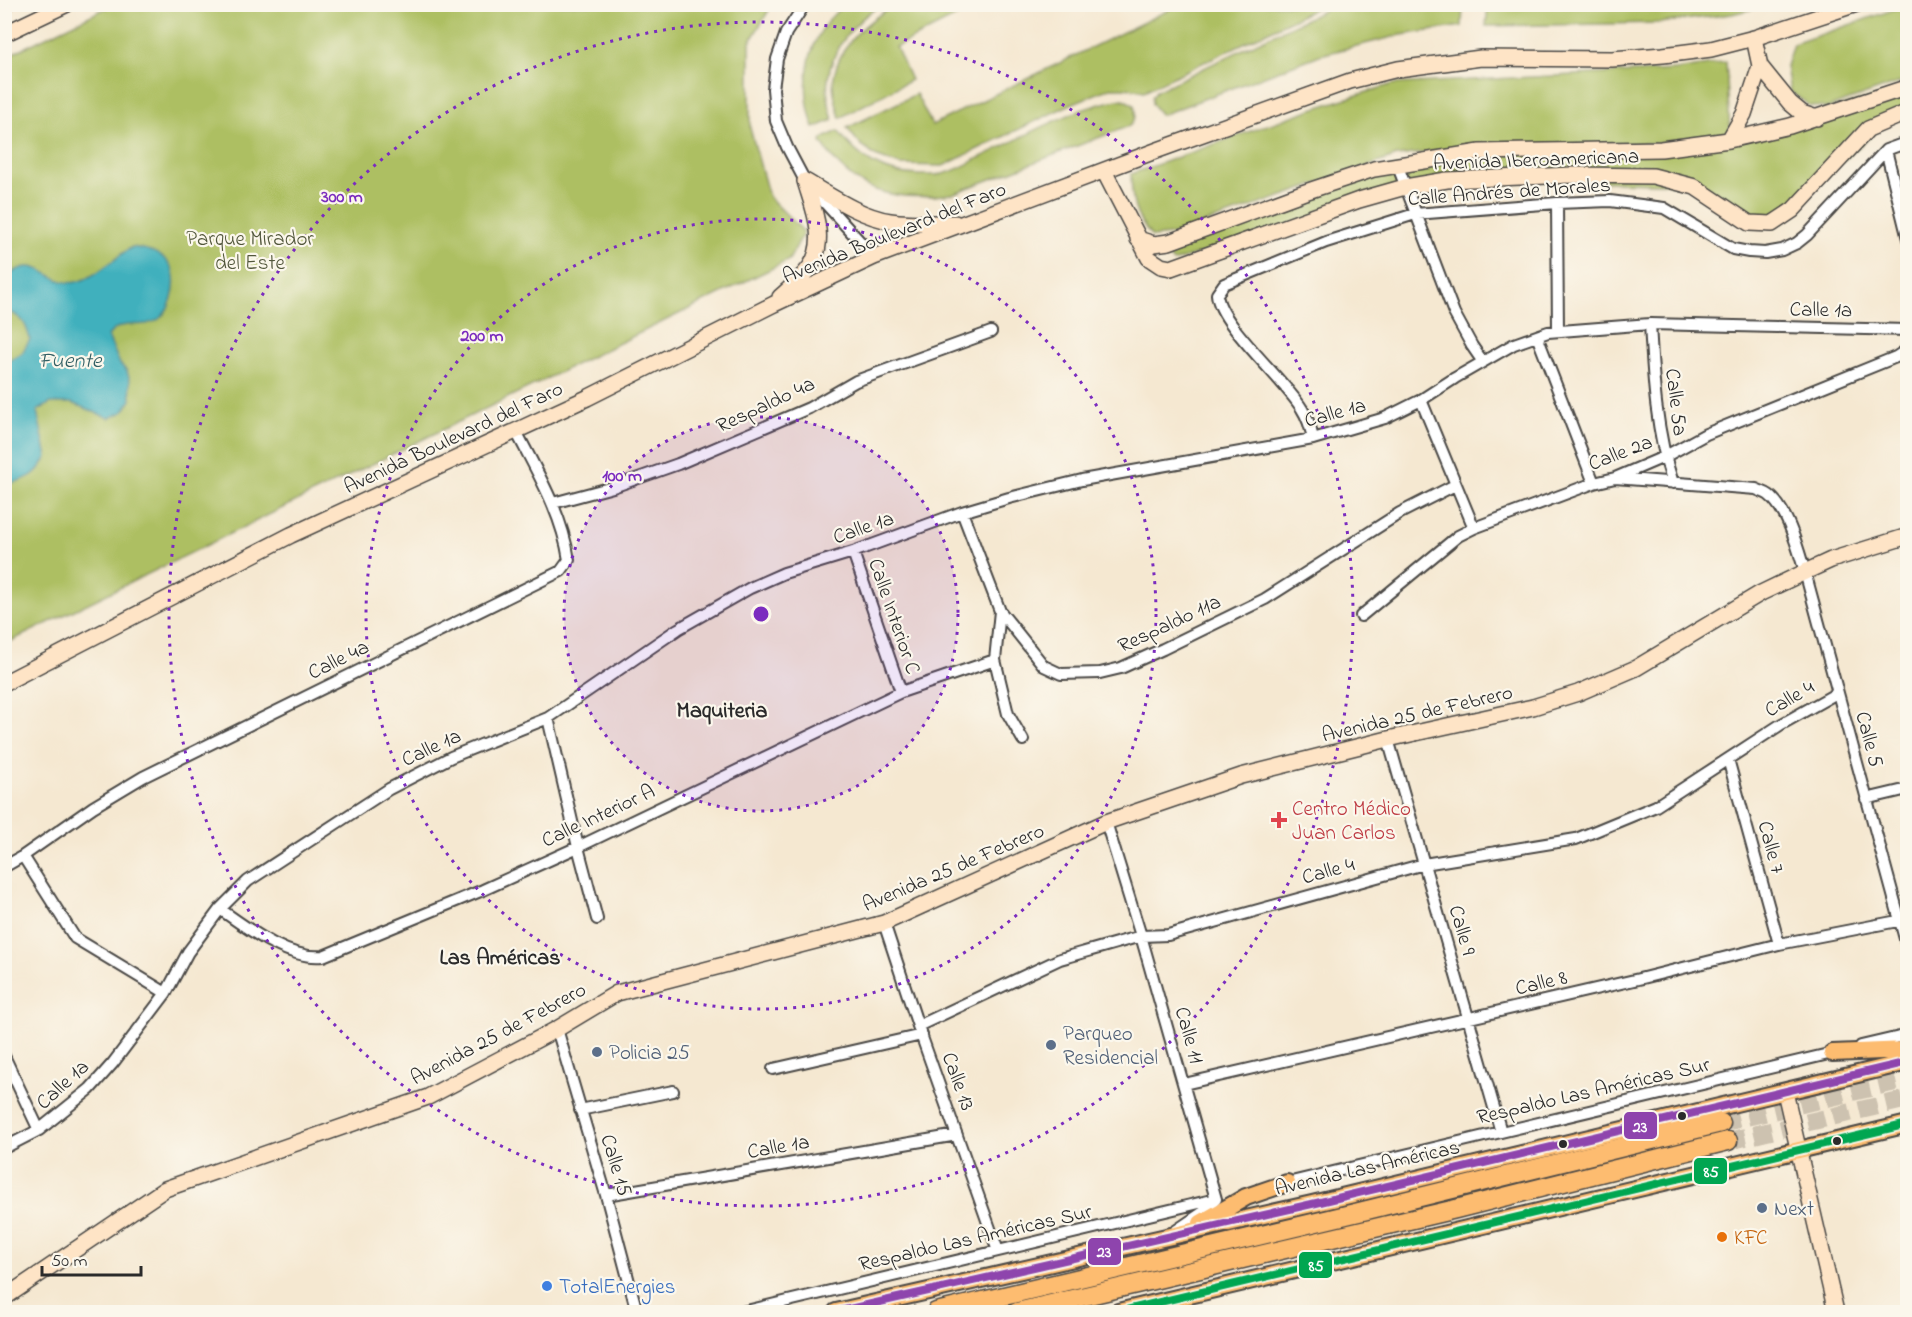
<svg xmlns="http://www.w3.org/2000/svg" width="1912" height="1317" font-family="'Indie Flower',sans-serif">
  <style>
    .green { fill: #adbf62; stroke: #6c7546; stroke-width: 1.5 }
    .water { fill: #41b0bd; stroke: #366e74; stroke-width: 1.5 }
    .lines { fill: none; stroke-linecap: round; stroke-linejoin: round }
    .highway-tunnel { stroke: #cdc2b0; stroke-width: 18; stroke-dasharray: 18 9; stroke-linecap: butt }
    .street-casing { stroke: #494744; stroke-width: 14 }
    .secondary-casing { stroke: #494744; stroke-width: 18 }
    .primary-casing { stroke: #494744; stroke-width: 20 }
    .highway-casing { stroke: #494744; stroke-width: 21 }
    .street { stroke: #fff; stroke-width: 10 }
    .secondary { stroke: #fee4c6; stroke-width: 15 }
    .primary { stroke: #fdbc70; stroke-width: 16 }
    .highway { stroke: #fdbc70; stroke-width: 18 }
    .bus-1-casing { stroke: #fbf7ec; stroke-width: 12 }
    .bus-2-casing { stroke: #fbf7ec; stroke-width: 12 }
    .bus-1 { stroke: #8e44ad; stroke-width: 8 }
    .bus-2 { stroke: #00a651; stroke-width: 8 }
    .ring { fill: none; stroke: #7b2cbf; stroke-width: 3; stroke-dasharray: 3 6 }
    .health-dot { fill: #e0444e; stroke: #fbf7ec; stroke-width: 2 }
    .service-dot { fill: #5c6f8a; stroke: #fbf7ec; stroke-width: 2 }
    .bus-dot { fill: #2b2b2b; stroke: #fbf7ec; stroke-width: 2 }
    .food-dot { fill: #e8710a; stroke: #fbf7ec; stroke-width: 2 }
    .shop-dot { fill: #3f7fe0; stroke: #fbf7ec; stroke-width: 2 }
    .labels { text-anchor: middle; stroke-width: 4.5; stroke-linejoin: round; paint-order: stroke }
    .street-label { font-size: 21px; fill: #2b2b2b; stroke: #fbf7ec }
    .park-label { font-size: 21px; fill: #52573c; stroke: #fbf7ec }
    .health-label { font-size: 21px; fill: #be3a42; stroke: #fbf7ec; text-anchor: start }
    .service-label { font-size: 21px; fill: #4e5e75; stroke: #fbf7ec; text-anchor: start }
    .food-label { font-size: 21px; fill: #c56008; stroke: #fbf7ec; text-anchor: start }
    .shop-label { font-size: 21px; fill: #366cbe; stroke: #fbf7ec; text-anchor: start }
    .water-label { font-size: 22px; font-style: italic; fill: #346065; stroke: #fbf7ec }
    .neighbourhood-label { font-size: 22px; font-weight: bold; fill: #2b2b2b; stroke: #fbf7ec }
    .centre { fill: #7b2cbf; stroke: #fbf7ec; stroke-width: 3 }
    .ring-label { font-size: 18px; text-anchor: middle; font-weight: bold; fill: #7b2cbf; stroke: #fbf7ec; stroke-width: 4.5; stroke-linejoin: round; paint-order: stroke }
    .line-badge { stroke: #fbf7ec; stroke-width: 2 }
    .badge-label { font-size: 16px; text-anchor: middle; font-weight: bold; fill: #fff }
  </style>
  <rect width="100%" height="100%" fill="#fbf7ec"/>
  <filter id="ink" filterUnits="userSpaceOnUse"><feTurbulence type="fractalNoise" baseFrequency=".0167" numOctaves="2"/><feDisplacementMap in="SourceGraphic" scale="12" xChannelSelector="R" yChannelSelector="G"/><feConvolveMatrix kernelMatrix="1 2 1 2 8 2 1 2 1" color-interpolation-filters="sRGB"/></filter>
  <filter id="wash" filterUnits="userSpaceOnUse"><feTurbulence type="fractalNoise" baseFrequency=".008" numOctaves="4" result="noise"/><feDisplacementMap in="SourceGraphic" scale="24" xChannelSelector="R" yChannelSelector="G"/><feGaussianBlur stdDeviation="1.35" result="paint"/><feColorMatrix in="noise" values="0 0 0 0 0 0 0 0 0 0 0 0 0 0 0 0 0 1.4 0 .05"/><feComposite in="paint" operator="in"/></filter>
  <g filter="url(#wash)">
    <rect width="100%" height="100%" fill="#f5e8d1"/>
    <path class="green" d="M 1181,4 L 1323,5 L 1144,91 L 1130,88 L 1110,88 L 1071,104 L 943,166 L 900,165 L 875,156 L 858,142 L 847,128 L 916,94 L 932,125 Z
      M 112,5 L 772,5 L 750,42 L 750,128 L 769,197 L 804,232 L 789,260 L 5,644 L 5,57 Z
      M 844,5 L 881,5 C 855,20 832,48 828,79 C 826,93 829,107 833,120 L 814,128 C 798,84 807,35 844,5 Z
      M 894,5 L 980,5 L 896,47 L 911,80 L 840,118 C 837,106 831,89 834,77 C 840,42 867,22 894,5 Z
      M 1335,5 L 1463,5 L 1462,26 L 1401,35 L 1320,55 L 1161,115 L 1152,104 L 1152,97 L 1156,91 Z
      M 1488,5 L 1488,4 L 1769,5 L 1732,14 L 1659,23 L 1486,26 Z
      M 1907,5 L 1907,80 L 1826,108 L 1810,106 L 1790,91 L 1786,66 L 1793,44 Z
      M 1726,62 L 1730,132 L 1655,143 L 1478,146 L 1397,156 L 1171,235 L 1152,237 C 1133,214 1132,203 1131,174 L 1312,109 L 1393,84 L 1676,70 Z
      M 1907,89 L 1907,109 L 1898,112 L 1791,208 L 1771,221 L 1748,219 L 1694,184 L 1446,177 L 1173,262 L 1168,256 L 1168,247 L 1377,170 L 1491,155 L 1664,152 Z
      M 1123,99 L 1134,105 C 1136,114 1136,120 1129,126 L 952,194 C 894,202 854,194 821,142 L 822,139 L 838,131 C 860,160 882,174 919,175 C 928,175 938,176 946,173 C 958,170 969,163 979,158 C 1024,137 1075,106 1123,99 Z"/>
    <path class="water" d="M 132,247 C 145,249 156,251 166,260 C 181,274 174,307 159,319 C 141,331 123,316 108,336 L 120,364 L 127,371 L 130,381 L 131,400 L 123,412 L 109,418 L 72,403 L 51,403 L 37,411 L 47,457 C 37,474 31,478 12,483 L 5,480 L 5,363 L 22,353 L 30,339 C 25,320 22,318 5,309 C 4,294 1,280 15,271 C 39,256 53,287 76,282 C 95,278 116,257 132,247 Z"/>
  </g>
  <g filter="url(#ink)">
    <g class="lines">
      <path class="highway-tunnel" d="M 1721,1123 L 1908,1079
        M 1728,1141 L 1908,1099"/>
      <defs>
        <path id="street" d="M 805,4 L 786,33 L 777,59 L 773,89 L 776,121 L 787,147 L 805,181 L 874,257
          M 1886,150 L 1908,239
          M 1397,164 L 1454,313 L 1472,346 L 1483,362
          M 1557,203 L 1558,331
          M 1650,324 C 1653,377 1656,433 1673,483
          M 1537,336 L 1594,483
          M 1421,400 L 1474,528
          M 1313,439 C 1311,429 1308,418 1302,409 C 1284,379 1219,324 1217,294 L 1224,284 L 1326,242 L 1415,214 L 1557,203 L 1610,201 L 1664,208 L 1733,249 L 1749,252 L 1765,253 L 1782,250 L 1797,243 L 1807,235 L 1886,150 L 1908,142
          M 1615,478 L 1756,489 C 1760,491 1765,492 1769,495 C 1788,510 1798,549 1805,572 L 1908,950
          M 553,503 L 613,487 L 678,464 L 809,408 L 856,381 L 991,332
          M 962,512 L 1000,611 L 1044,666 L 1061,674 L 1100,673 L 1121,668 L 1163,649 L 1265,599 L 1400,513 L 1455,485
          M 853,552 L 901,692
          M 1000,611 L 995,660 L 1008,714 L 1023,740
          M 1361,616 L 1458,536 L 1474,528 L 1594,483 L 1615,478 L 1664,457 L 1706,434 L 1896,357 L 1908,349
          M 548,718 L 578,847 L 597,919
          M 1388,739 L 1501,1132
          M 1728,759 L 1779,944
          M 1866,799 L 1908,789
          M 1106,822 L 1141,936 L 1216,1199
          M 23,856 L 75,938 L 166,993
          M 4,867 L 23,856 L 93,807 L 143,777 L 561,571 L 569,560 C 562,513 537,472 516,431
          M 220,909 C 247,928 288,960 323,956 L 483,890 L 578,847 L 901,692 L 995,660
          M 884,923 L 918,1026 L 998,1251
          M 918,1026 L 1060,959 L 1141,936 L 1168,935 L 1424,864 L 1576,839 L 1656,806 L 1780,725 L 1837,693
          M 557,1029 L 606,1195 L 637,1312
          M 1861,1046 L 1908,1035
          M 4,1056 L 39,1130
          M 773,1069 L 922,1035
          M 1184,1084 L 1643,978 L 1779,944 L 1908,919
          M 580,1110 L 673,1091
          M 4,1148 L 39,1130 L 90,1089 L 113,1063 L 166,993 L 188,952 L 220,909 L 248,881 L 389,789 L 451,757 L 548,718 L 678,629 L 750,588 L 784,573 L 853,552 L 962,512 L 1009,498 L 1082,480 L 1313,439 L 1385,418 L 1421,400 L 1455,378 L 1514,344 L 1548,332 L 1650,324 L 1908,330
          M 1287,1183 L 1837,1052
          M 606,1195 L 957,1135
          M 1174,1232 L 1205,1211 L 1216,1199
          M 742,1312 L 1216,1199"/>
        <path id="secondary" d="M 4,5 L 6,4
          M 4,34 L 67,4
          M 1754,38 L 1760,66 L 1790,103 L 1802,113 L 1817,118
          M 1729,140 L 1744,114 L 1760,66
          M 1104,171 L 1149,258 L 1161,266 L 1171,268 L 1359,200 L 1405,187 L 1447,180 L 1572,175 L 1653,176 L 1695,187 L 1749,223 L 1772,224 L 1793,210 L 1868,129 L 1908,112
          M 805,181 C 831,196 859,216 890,221 C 911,224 934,223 955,223
          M 1138,239 L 1154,244 L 1169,242 L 1302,193 L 1374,169 L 1480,152 L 1661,149 L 1729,140 L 1790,126 L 1908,87
          M 780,297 C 790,288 802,278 810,267 C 828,240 813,208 805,181
          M 4,683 L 291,535 L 587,398 L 774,304 L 874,257 L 1158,150 L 1350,81 L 1398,69 L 1481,58 L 1612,59 L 1663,55 L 1711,49 L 1754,38 L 1857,4
          M 1785,1092 L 1836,1312
          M 4,1298 L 165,1189 L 428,1097 L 557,1029 L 617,993 L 884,923 L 1106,822 L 1241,776 L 1388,739 L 1533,707 L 1578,693 L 1636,668 L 1761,593 L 1805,572 L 1831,560 L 1908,536"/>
        <path id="primary" d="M 1832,1053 L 1908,1050
          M 1201,1223 L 1246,1197 L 1287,1183
          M 836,1312 L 1312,1204 L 1908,1062
          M 1118,1312 L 1908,1124"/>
        <path id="highway" d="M 936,1312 L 1359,1212 L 1721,1123
          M 1017,1312 L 1456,1209 L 1728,1141"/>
      </defs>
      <use href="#street" class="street-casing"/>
      <use href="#secondary" class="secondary-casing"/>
      <use href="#primary" class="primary-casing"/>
      <use href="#highway" class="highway-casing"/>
      <use href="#street" class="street"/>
      <use href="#secondary" class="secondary"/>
      <use href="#primary" class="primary"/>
      <use href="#highway" class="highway"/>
      <defs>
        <path id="bus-1" d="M 836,1312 L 1312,1204 L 1908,1062"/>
        <path id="bus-2" d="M 1118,1312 L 1908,1124"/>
      </defs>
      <use href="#bus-1" class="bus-1-casing"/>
      <use href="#bus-2" class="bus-2-casing"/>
      <use href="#bus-1" class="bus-1"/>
      <use href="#bus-2" class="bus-2"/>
    </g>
  </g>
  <circle cx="761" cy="614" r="197" fill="#7b2cbf" fill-opacity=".12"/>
  <g class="ring">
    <circle cx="761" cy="614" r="197"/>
    <circle cx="761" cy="614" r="395"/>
    <circle cx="761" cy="614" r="592"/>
  </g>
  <path class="health-dot" d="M1276 811h6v6h6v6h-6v6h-6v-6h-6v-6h6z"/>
  <g class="service-dot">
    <circle cx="1051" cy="1045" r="6"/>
    <circle cx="597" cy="1052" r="6"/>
    <circle cx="1762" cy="1208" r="6"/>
  </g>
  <g class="bus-dot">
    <circle cx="1682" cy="1116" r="5"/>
    <circle cx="1837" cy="1141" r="5"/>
    <circle cx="1563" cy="1144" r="5"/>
  </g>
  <circle class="food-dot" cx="1722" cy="1237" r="6"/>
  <circle class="shop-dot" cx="547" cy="1286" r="6"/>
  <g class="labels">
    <g class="street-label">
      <text transform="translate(1536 159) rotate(-2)" y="7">Avenida Iberoamericana</text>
      <text transform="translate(1509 191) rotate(-4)" y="7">Calle Andrés de Morales</text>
      <text transform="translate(894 232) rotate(-22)" y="7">Avenida Boulevard del Faro</text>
      <text transform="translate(1821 309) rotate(1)" y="7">Calle 1a</text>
      <text transform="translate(1677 402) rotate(83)" y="7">Calle 5a</text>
      <text transform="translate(765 404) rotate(-25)" y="7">Respaldo 4a</text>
      <text transform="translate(1335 412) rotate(-15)" y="7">Calle 1a</text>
      <text transform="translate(453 437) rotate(-25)" y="7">Avenida Boulevard del Faro</text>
      <text transform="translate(1620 452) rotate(-21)" y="7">Calle 2a</text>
      <text transform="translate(863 527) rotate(-19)" y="7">Calle 1a</text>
      <text transform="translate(895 616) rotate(71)" y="7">Calle Interior C</text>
      <text transform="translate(1169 623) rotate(-25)" y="7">Respaldo 11a</text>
      <text transform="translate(338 659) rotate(-26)" y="7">Calle 4a</text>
      <text transform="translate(1789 698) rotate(-30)" y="7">Calle 4</text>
      <text transform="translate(1417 713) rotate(-13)" y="7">Avenida 25 de Febrero</text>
      <text transform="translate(1870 739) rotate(75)" y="7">Calle 5</text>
      <text transform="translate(431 747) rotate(-25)" y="7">Calle 1a</text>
      <text transform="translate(598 815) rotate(-25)" y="7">Calle Interior A</text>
      <text transform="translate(1772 847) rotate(75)" y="7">Calle 7</text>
      <text transform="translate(953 867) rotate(-23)" y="7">Avenida 25 de Febrero</text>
      <text transform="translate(1328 870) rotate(-15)" y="7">Calle 4</text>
      <text transform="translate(1463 930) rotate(74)" y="7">Calle 9</text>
      <text transform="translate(1541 982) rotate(-13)" y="7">Calle 8</text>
      <text transform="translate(498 1033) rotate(-28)" y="7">Avenida 25 de Febrero</text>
      <text transform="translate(1190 1035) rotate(74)" y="7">Calle 11</text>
      <text transform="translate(959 1081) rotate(70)" y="7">Calle 13</text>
      <text transform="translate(62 1084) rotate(-42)" y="7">Calle 1a</text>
      <text transform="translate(1593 1090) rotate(-13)" y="7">Respaldo Las Américas Sur</text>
      <text transform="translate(778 1146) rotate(-10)" y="7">Calle 1a</text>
      <text transform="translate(617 1165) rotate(73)" y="7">Calle 15</text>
      <text transform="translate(1367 1167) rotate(-13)" y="7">Avenida Las Américas</text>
      <text transform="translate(975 1237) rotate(-13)" y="7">Respaldo Las Américas Sur</text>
    </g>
    <g class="park-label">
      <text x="250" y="245">Parque Mirador<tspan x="250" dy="24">del Este</tspan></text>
    </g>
    <g class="health-label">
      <text x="1292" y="815">Centro Médico<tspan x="1292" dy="24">Juan Carlos</tspan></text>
    </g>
    <g class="service-label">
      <text x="1063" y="1040">Parqueo<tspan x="1063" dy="24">Residencial</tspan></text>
      <text x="609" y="1059">Policia 25</text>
      <text x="1774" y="1215">Next</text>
    </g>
    <g class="food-label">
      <text x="1734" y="1244">KFC</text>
    </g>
    <g class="shop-label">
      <text x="559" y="1293">TotalEnergies</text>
    </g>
    <g class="water-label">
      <text x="70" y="367">Fuente</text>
    </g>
    <g class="neighbourhood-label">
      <text x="722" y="717">Maquiteria</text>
      <text x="500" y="964">Las Américas</text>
    </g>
  </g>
  <circle cx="761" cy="614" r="9" class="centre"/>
  <g class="ring-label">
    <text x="342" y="202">300 m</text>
    <text x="482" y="341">200 m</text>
    <text x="622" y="481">100 m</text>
  </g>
  <g class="line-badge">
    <rect x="1623" y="1111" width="35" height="29" rx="6" fill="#8e44ad"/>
    <rect x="1693" y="1157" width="35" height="28" rx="6" fill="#00a651"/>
    <rect x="1087" y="1237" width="35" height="29" rx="6" fill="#8e44ad"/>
    <rect x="1298" y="1251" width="35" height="28" rx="6" fill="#00a651"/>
  </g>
  <g class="badge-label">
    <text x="1640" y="1132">23</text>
    <text x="1711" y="1177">85</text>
    <text x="1104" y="1257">23</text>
    <text x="1316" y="1271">85</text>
  </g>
  <rect width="1912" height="1317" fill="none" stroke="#fbf7ec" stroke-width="24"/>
  <path d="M42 1266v9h99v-9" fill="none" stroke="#2b2b2b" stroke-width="3"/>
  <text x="51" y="1266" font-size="18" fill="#2b2b2b" stroke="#fbf7ec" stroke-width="4.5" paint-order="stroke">50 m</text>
</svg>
